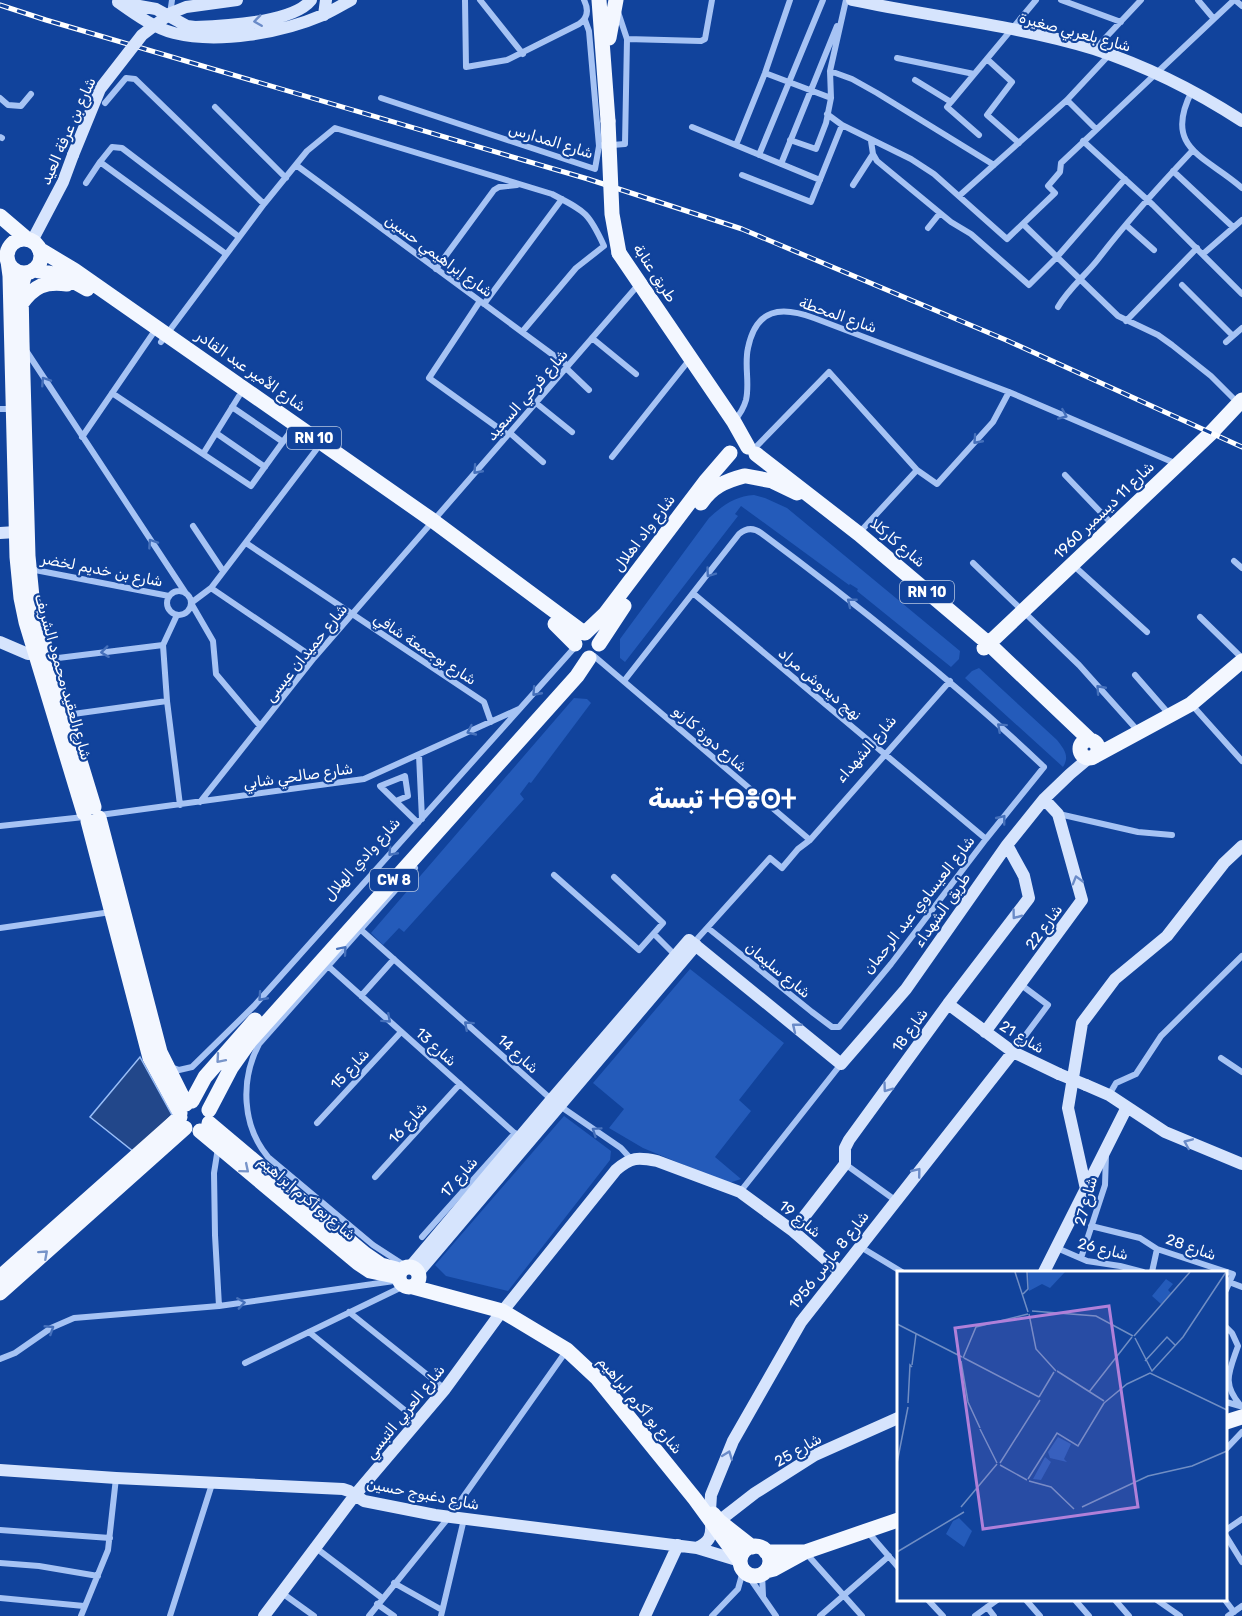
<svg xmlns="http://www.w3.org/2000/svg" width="1242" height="1616" font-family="Rubik,Cairo,'Noto Sans Tifinagh',sans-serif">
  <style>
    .green { fill: #245bba }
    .water { fill: #22478a; stroke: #98bdf7; stroke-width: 1.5 }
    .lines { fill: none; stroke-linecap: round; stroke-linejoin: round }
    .street { stroke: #a6c3f4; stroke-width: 6 }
    .secondary { stroke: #d6e4fd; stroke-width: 12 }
    .primary { stroke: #f3f7ff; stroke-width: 15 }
    .rail-casing { stroke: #fff; stroke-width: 5 }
    .rail { stroke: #11439c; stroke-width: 3; stroke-dasharray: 9; stroke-linecap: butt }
    .secondary-bridge { stroke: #d6e4fd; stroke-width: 12 }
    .primary-bridge { stroke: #f3f7ff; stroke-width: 15 }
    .oneway { stroke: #6a8bc8 }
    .oneway2 { stroke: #4570bb }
    .oneway3 { stroke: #7794c9 }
    .labels { text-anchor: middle; stroke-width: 4.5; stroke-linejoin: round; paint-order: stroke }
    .shield { fill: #11439c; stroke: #b8c7e1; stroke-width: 1.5 }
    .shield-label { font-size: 14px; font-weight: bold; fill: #fff }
    .street-label { font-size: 15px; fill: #fff; stroke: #11439c }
    .town-label { font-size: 27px; font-weight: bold; fill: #fff; stroke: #11439c }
    .inset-road { fill: none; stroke: #708ec4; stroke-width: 1.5 }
    .view { fill: #b080d9; fill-opacity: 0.15; stroke: #b080d9; stroke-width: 3 }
    .inset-edge { fill: none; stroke: #fff; stroke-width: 3 }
  </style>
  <rect width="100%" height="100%" fill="#11439c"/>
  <path class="green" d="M 754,495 L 765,498 L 787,508 L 960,651 L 959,659 L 951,667 L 857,591 L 858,589 L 850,584 L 849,585 L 741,506 L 735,514 L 738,516 L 625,662 L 620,658 L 620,639 L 709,518 C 722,506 735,496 754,495 Z
    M 979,668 L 1057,740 C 1064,749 1070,756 1063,767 L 965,678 L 972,671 Z
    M 574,698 L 587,699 L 591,703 L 531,783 L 529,782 L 520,794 L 524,799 L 404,932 L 399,928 L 383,945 L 371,933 Z
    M 690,969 L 784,1043 L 739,1100 L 751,1111 L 715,1157 L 741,1179 L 732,1182 L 725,1182 L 643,1148 L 609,1128 L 624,1109 L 593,1083 Z
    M 564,1116 L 611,1151 L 610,1160 L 508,1291 L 446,1276 L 435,1265 Z"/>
  <path class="water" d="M 140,1057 L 172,1115 L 134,1152 L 90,1117 Z"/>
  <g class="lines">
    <path class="street" d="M 465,0 L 466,67 L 507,60 L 579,24 C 588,18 589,10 584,0
      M 480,0 L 523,54
      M 1061,0 L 1121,22
      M 1198,0 L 1214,19
      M 1235,0 L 1242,6
      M 618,12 L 627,39
      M 170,14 L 172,0
      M 585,20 L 589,31 L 599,146
      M 1095,49 L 1141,0
      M 897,58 L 974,74
      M 987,59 L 1012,82 L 987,115 L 1019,143
      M 830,71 L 852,79 L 877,93 L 994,165
      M 765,73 L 831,98
      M 915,80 L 951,102 L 947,107 L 979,135
      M 1192,91 C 1162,149 1206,156 1242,188
      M 0,98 L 8,105 L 21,106 L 31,94
      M 381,98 L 595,169 L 599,146 L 625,144 L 627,39 L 701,41 L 705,39 L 712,0
      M 1067,100 L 1096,129
      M 951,102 L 1036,0
      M 105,103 L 126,78 L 135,79 L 264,204
      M 215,107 L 286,178
      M 827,114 L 842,125 L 911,159 L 934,174 L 1007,239 L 1055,193 L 1048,186 L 1060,172 L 1061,163 L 1234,0
      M 692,127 L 820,180
      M 0,137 L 2,138
      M 790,140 L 816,149 L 826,123 L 831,98 L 830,71 L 846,0
      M 871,141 L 873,154 L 877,161 L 951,222 L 971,234 L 1029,285 L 1057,257 L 1125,179
      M 1083,141 L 1153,205 L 1242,294
      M 736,145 L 765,73 L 790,0
      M 759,155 L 823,0
      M 100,162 L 112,147 L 122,148 L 239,237
      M 781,164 L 837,26
      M 296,165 L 568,366
      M 1173,171 L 1233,227
      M 742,175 L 811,202 L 842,125
      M 86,183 L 100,162 L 226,254
      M 853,185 L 873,154
      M 959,196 L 1067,100 L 1109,55
      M 1023,224 L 1118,316 L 1158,335 L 1172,345 L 1211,376 L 1238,403
      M 1127,226 L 1154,250
      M 928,228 L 940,213
      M 1203,254 L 1242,220
      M 436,269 L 494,190 L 499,187 L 517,185
      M 1182,285 L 1233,336
      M 480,301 L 429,378 L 508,435
      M 484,304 L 562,199
      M 1058,307 C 1069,288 1086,275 1099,258 C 1128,220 1160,185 1193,150
      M 1126,321 L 1197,248
      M 592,338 L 636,374
      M 161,342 L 264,204 L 307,151 L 335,128 L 552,194 C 584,211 588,211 604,246 L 576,268 L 522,332
      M 1226,342 L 1242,328
      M 27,352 L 185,592
      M 566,368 L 589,390
      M 112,393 L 203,454 L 239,396
      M 536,403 L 572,432
      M 232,407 L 283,442
      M 0,409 L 12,409
      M 735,420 C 740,414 744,407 746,400 C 750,383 744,365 748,348 C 756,308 781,306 814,318 L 1009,392 L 1177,464
      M 216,433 L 265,467
      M 510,433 L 543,462
      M 82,437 L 156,329
      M 753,450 L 829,372 L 917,470
      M 203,454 L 251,486 L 290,432
      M 612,457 L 690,359
      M 1065,475 L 1112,524
      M 193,526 L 223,571
      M 859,533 L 917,470 L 937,484 L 993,422 L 1009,392
      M 246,543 L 484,702 L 491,722
      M 1234,561 L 1242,568
      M 973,563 L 1079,665 L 1139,732
      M 1073,565 L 1147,632
      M 30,569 L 169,596
      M 211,588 L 314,658
      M167 603a12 12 0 1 1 24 0a12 12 0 1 1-24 0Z
      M 694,594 L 986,839
      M 177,615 L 163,645 L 167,701 L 180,805
      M 1200,617 L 1242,658
      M 594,656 L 810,840
      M 50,659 L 163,645
      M 1135,675 L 1169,714
      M 624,681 L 739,534 C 746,528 753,527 761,533 C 859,606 955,682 1044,767 L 986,839 L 891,964 L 839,1027 L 832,1027 L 812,1012 L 708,928
      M 1192,705 L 1242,761
      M 66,715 L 167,701
      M 260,726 L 216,674 L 213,641 L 191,603 L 211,588 L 316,450
      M 419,755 L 422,819
      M 396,801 L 408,796 L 405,776 L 380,786 L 418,823
      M 200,802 L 314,658 L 639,284
      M 1059,814 L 1138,832 L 1172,835
      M 100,815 L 364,779 L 519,709
      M 0,826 L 84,817
      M 554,875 L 639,950 L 663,923 L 614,877
      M 0,928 L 111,912
      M 360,929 L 552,1100
      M 654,934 L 675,955
      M 698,938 L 770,858 L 782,868 L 798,849 L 810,840 L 950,681
      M 328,966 L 520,1138
      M 361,996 L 394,959
      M 1013,1052 L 1048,1005 L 1020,984
      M 1221,1058 L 1242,1072
      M 171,1067 L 179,1070 L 192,1067 L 254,1006 L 575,647
      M 1109,1095 L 1116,1083 L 1136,1074 L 1161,1036 L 1242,956
      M 560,1106 L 621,1148 L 631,1159
      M 317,1123 L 401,1032
      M 218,1148 L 214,1173 L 215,1235 L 219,1306
      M 845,1164 L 895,1200
      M 375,1177 L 460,1084
      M 740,1192 L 841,1064
      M 1091,1226 L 1140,1238 L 1157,1249 L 1233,1274 L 1226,1290
      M 422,1237 L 515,1133
      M 859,1246 L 902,1272
      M 1057,1248 L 1087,1261 L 1120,1266 L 1143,1272
      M 1081,1258 L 1105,1185 L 1106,1155
      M 407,1267 L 373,1245 L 268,1157 C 242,1126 240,1080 259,1044 L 415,868
      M 1152,1272 L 1157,1249
      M 1229,1282 L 1242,1287
      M 349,1312 L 445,1389
      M 1226,1327 L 1232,1333 L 1238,1346 C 1229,1372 1221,1384 1242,1407
      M 309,1332 L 418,1421
      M 0,1359 L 15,1353 L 51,1328 L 74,1318 L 219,1306 L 394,1281
      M 245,1363 L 404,1286
      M 1226,1402 L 1240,1406
      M 1226,1449 L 1242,1432
      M 0,1530 L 110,1538
      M 1226,1530 L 1242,1519
      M 867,1531 L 898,1567
      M 1226,1536 L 1242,1562
      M 316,1548 L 382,1598
      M 805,1552 L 862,1616
      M 0,1563 L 39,1566 L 98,1576
      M 747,1574 L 776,1616
      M 762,1574 L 763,1596
      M 394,1583 L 442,1610
      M 282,1593 L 314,1616
      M 0,1598 L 84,1606
      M 928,1600 L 943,1616
      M 1026,1600 L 1040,1616
      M 1075,1600 L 1089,1616
      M 1115,1600 L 1129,1616
      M 1157,1600 L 1180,1616
      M 1225,1600 L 1234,1612
      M 377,1604 L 394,1616
      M 987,1607 L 994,1616
      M 81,1616 L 108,1550 L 116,1478
      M 170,1616 L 212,1484
      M 369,1616 L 449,1517 L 567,1350
      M 441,1616 L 464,1519
      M 712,1616 L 738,1589 L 743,1571
      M 820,1616 L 889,1556
      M 975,1616 L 997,1600
      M 1228,1616 L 1242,1606"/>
    <path class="secondary" d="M 311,0 C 293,23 223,26 195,27 L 187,26 L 156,9 L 118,2 C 135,14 154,28 174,33 C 218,44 281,33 323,15 C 332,11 342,5 351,0
      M 852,0 C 932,17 1015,25 1094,49 C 1146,66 1196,91 1242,121
      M 324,15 L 326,0
      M 32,241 L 63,182 L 73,155
      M 0,533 L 16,532
      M 0,642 L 28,654 L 41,653
      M 948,1004 L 1013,1052 L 1059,1074
      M 985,1032 L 1082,900 L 1058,814 L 1044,799
      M 1086,1085 L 1109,1095 L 1165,1132 L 1242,1164
      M 1086,1189 L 1068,1108 L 1082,1023 L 1115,979 L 1167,936 L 1224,863 L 1242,846
      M 793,1231 L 845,1164 L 845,1148 L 849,1140 L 948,1004 L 1029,898 L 1024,876 L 1007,845
      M 410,1267 L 551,1100 L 689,940 L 841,1064 L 906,989 L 1007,845 L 1044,799 L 1070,774 L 1089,758
      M 1044,1272 L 1127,1107
      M 418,1273 L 696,945
      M 506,1307 L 616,1170 C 631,1157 638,1157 657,1161 L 740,1192 L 793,1231 L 839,1271
      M 0,1470 L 116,1478 L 343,1489 L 349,1491 L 364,1501 L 435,1515 L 697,1548 L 740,1561
      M 710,1510 L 711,1495 L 733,1441 L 801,1322 L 1013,1052
      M 719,1521 L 755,1493 L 815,1455 L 898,1418
      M 697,1548 C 709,1542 712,1537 711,1524
      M 264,1616 L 355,1495 L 445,1389 L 502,1311
      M 645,1616 L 678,1545"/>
    <path class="primary" d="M 599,0 L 608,121
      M 609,38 L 616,0
      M 0,216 L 27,239
      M7 256a17 17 0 1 1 34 0a17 17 0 1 1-34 0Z
      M 39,249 L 74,270 L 432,520 L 584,633
      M 619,253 L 734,422 L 748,447
      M 8,261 L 10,276 L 17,557 L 21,598 L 26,622 L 84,813
      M 34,270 L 64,276 L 87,289
      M 25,273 L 21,288 L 22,342 L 28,556 L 32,597 L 37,620 L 94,807
      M 21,304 C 34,286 45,281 67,284
      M 756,454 L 859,534 L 989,644 L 1090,740
      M 746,476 L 772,481 L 797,493
      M 701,503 C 712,487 725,481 744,476
      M 555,624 L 575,644
      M 585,633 L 605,614 L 705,482 L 730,453
      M 599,644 L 624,606
      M 984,648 L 1210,434 L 1242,400
      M1080 749a9 9 0 1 1 18 0a9 9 0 1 1-18 0Z
      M 1095,756 L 1191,704 L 1242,661
      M 99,818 L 160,1052 L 186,1104
      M 88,821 L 150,1058 L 180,1113
      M 192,1101 L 205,1077 L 255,1020
      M 209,1110 L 231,1068 L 250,1041 L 577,676 L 589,658
      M 209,1123 L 365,1254 L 381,1265 L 396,1269
      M 200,1131 L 358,1263 L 370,1271 L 399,1277
      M399 1277a10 10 0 1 1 20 0a10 10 0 1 1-20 0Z
      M 0,1277 L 180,1117
      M 413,1287 L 502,1311 L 567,1350 L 597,1378 L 695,1499 L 740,1561
      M 0,1293 L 185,1128
      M 1226,1422 L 1242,1417
      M 713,1514 L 719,1521 L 752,1547
      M740 1561a15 15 0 1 1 30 0a15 15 0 1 1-30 0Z
      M 805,1552 L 898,1520
      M 766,1571 L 774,1569 L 805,1552 L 766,1552"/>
    <defs>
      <path id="rail" d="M 0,5 L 46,20 L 588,179 L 742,229 L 1006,340 L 1242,447"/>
    </defs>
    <use href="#rail" class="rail-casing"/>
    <use href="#rail" class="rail"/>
    <path class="secondary-bridge" d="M 73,155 L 100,89 L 142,35 L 171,13 L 186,7 L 237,0
      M 1059,1074 L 1086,1085"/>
    <path class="primary-bridge" d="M 608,121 L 612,214 L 619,253"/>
  </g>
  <defs><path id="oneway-chevron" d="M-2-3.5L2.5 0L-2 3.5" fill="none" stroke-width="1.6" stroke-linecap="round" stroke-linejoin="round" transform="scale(1.5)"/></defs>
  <g class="oneway">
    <use href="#oneway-chevron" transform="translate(258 21) rotate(172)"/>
    <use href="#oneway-chevron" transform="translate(1077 880) rotate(-106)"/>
    <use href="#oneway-chevron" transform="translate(1016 915) rotate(127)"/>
    <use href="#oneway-chevron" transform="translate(796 1027) rotate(-141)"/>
    <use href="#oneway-chevron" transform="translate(887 1088) rotate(126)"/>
    <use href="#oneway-chevron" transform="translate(1188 1143) rotate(-157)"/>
    <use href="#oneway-chevron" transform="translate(917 1172) rotate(-51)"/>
    <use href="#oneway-chevron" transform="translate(728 1455) rotate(-69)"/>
  </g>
  <g class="oneway2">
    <use href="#oneway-chevron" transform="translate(45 381) rotate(-123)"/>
    <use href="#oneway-chevron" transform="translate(1063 415) rotate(23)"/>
    <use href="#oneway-chevron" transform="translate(977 440) rotate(132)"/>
    <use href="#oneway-chevron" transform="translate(477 470) rotate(132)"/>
    <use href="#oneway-chevron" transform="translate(152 543) rotate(-124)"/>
    <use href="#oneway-chevron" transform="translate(710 573) rotate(126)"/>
    <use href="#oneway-chevron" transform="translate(851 602) rotate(-141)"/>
    <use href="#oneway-chevron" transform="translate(105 652) rotate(173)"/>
    <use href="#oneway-chevron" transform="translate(1100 689) rotate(-132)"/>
    <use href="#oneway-chevron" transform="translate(536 692) rotate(132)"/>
    <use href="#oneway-chevron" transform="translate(1001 727) rotate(-138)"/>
    <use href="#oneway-chevron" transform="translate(471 731) rotate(155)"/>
    <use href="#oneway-chevron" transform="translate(1002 819) rotate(-51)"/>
    <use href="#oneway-chevron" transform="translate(392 852) rotate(132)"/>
    <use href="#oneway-chevron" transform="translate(343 950) rotate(-49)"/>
    <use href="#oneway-chevron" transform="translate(262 997) rotate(132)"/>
    <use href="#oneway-chevron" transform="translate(387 1019) rotate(42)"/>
    <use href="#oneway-chevron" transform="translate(468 1025) rotate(-138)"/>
    <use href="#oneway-chevron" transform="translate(596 1131) rotate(-146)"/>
    <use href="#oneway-chevron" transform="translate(241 1303) rotate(-8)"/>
    <use href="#oneway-chevron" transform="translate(50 1329) rotate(-33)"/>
  </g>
  <g class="oneway3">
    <use href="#oneway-chevron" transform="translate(220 1059) rotate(131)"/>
    <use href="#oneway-chevron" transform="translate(245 1169) rotate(40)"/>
    <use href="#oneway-chevron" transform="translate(44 1254) rotate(-42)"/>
  </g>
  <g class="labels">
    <g class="shield">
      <rect x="287" y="427" width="54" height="22" rx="4.5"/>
      <rect x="900" y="581" width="54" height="22" rx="4.5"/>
      <rect x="370" y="869" width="48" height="22" rx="4.5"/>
    </g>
    <g class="shield-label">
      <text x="314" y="443">RN 10</text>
      <text x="927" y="597">RN 10</text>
      <text x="394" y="885">CW 8</text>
    </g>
    <g class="street-label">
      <text transform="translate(1075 32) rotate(15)" y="5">شارع بلعربي صغيرة</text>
      <text transform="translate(68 131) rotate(-66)" y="5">شارع بن عرفة العيد</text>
      <text transform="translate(551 141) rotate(17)" y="5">شارع المدارس</text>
      <text transform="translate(439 256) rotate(36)" y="5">شارع إبراهيمي حسين</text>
      <text transform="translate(655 273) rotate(57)" y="5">طريق عنابة</text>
      <text transform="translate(838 315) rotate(19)" y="5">شارع المحطة</text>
      <text transform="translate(251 371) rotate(35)" y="5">شارع الأمير عبد القادر</text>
      <text transform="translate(527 395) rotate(-49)" y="5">شارع فرحي السعيد</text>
      <text transform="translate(1104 510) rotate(-44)" y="5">شارع 11 ديسمبر 1960</text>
      <text transform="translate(644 533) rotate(-53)" y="5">شارع واد اهلال</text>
      <text transform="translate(898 543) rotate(40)" y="5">شارع كاركلا</text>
      <text transform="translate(102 570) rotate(11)" y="5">شارع بن خديم لخضر</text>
      <text transform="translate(425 649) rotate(33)" y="5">شارع بوجمعة شافي</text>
      <text transform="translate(306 653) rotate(-51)" y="5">شارع حميدان عيسى</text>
      <text transform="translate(63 677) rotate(74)" y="5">شارع العقيد محمود الشريف</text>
      <text transform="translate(820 684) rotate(40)" y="5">نهج ديدوش مراد</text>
      <text transform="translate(710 739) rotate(41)" y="5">شارع دورة كارنو</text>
      <text transform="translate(866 749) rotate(-49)" y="5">شارع الشهداء</text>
      <text transform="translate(298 776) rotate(-8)" y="5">شارع صالحي شابي</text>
      <text transform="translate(362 859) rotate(-48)" y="5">شارع وادي الهلال</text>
      <text transform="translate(919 905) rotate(-52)" y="5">شارع العيساوي عبد الرحمان</text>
      <text transform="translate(942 910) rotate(-55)" y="5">طريق الشهداء</text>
      <text transform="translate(1044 927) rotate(-54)" y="5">شارع 22</text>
      <text transform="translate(778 970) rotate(39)" y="5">شارع سليمان</text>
      <text transform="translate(910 1030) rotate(-54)" y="5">شارع 18</text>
      <text transform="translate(1022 1037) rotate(31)" y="5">شارع 21</text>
      <text transform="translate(436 1047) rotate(42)" y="5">شارع 13</text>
      <text transform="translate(518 1054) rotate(42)" y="5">شارع 14</text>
      <text transform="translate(350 1069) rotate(-47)" y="5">شارع 15</text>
      <text transform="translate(408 1123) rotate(-48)" y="5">شارع 16</text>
      <text transform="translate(459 1177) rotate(-49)" y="5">شارع 17</text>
      <text transform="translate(307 1198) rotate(40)" y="5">شارع بو أكرم إبراهيم</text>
      <text transform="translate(1086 1201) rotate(-75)" y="5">شارع 27</text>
      <text transform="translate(800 1219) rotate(39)" y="5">شارع 19</text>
      <text transform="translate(1191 1247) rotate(19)" y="5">شارع 28</text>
      <text transform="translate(1103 1249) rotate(14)" y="5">شارع 26</text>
      <text transform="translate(829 1260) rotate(-52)" y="5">شارع 8 مارس 1956</text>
      <text transform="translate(640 1405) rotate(50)" y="5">شارع بو أكرم ابراهيم</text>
      <text transform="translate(405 1412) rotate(-51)" y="5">شارع العربي التبسي</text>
      <text transform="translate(798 1450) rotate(-30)" y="5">شارع 25</text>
      <text transform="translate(423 1494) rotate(11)" y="5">شارع دغبوج حسين</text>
    </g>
    <g class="town-label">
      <text x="722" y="808">تبسة ⵜⴱⴻⵙⵜ</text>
    </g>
  </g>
  <g transform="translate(897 1271)">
    <rect width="330" height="330" fill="#11439c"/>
    <path d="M 131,1 L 168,1 L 153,17 L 145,13 L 132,20 ZM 269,8 L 276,13 L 271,19 L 274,22 L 264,33 L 255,25 ZM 161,166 L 174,173 L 167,188 L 170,191 L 153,187 L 151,181 ZM 148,186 L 154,191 L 144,209 L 136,208 ZM 62,247 L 75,260 L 67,276 L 49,263 L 56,250 Z" fill="#245bba"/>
    <path class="inset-road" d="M 118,1 L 131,41M 126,23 L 131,18 L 130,1M 135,40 L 199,45 L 236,65M 132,43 L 139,78 L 159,100M 0,53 L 65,86M 237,65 L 293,1M 238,67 L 255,100 L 286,66 L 329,1M 66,87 L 79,56 L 131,43M 67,87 L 142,126M 64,90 L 71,131 L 83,157M 248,90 L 270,66 L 278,74M 15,94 L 19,63M 160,100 L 207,130M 192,121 L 235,66M 142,126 L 157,101M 11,132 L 13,94 L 15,96M 207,132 L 230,113 L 253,102 L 330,139M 83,158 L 100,192M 0,192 L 11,136M 103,192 L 143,129M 103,194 L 130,209M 131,208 L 160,162 L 181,175 L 207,132M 132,210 L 154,216 L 177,238M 64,236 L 100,193M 185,236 L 251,205 L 295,195 L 330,180M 0,281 L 67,241"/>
    <path class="view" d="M 212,35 L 241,236 L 86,258 L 58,57 Z"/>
    <rect width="330" height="330" class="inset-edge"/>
  </g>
</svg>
